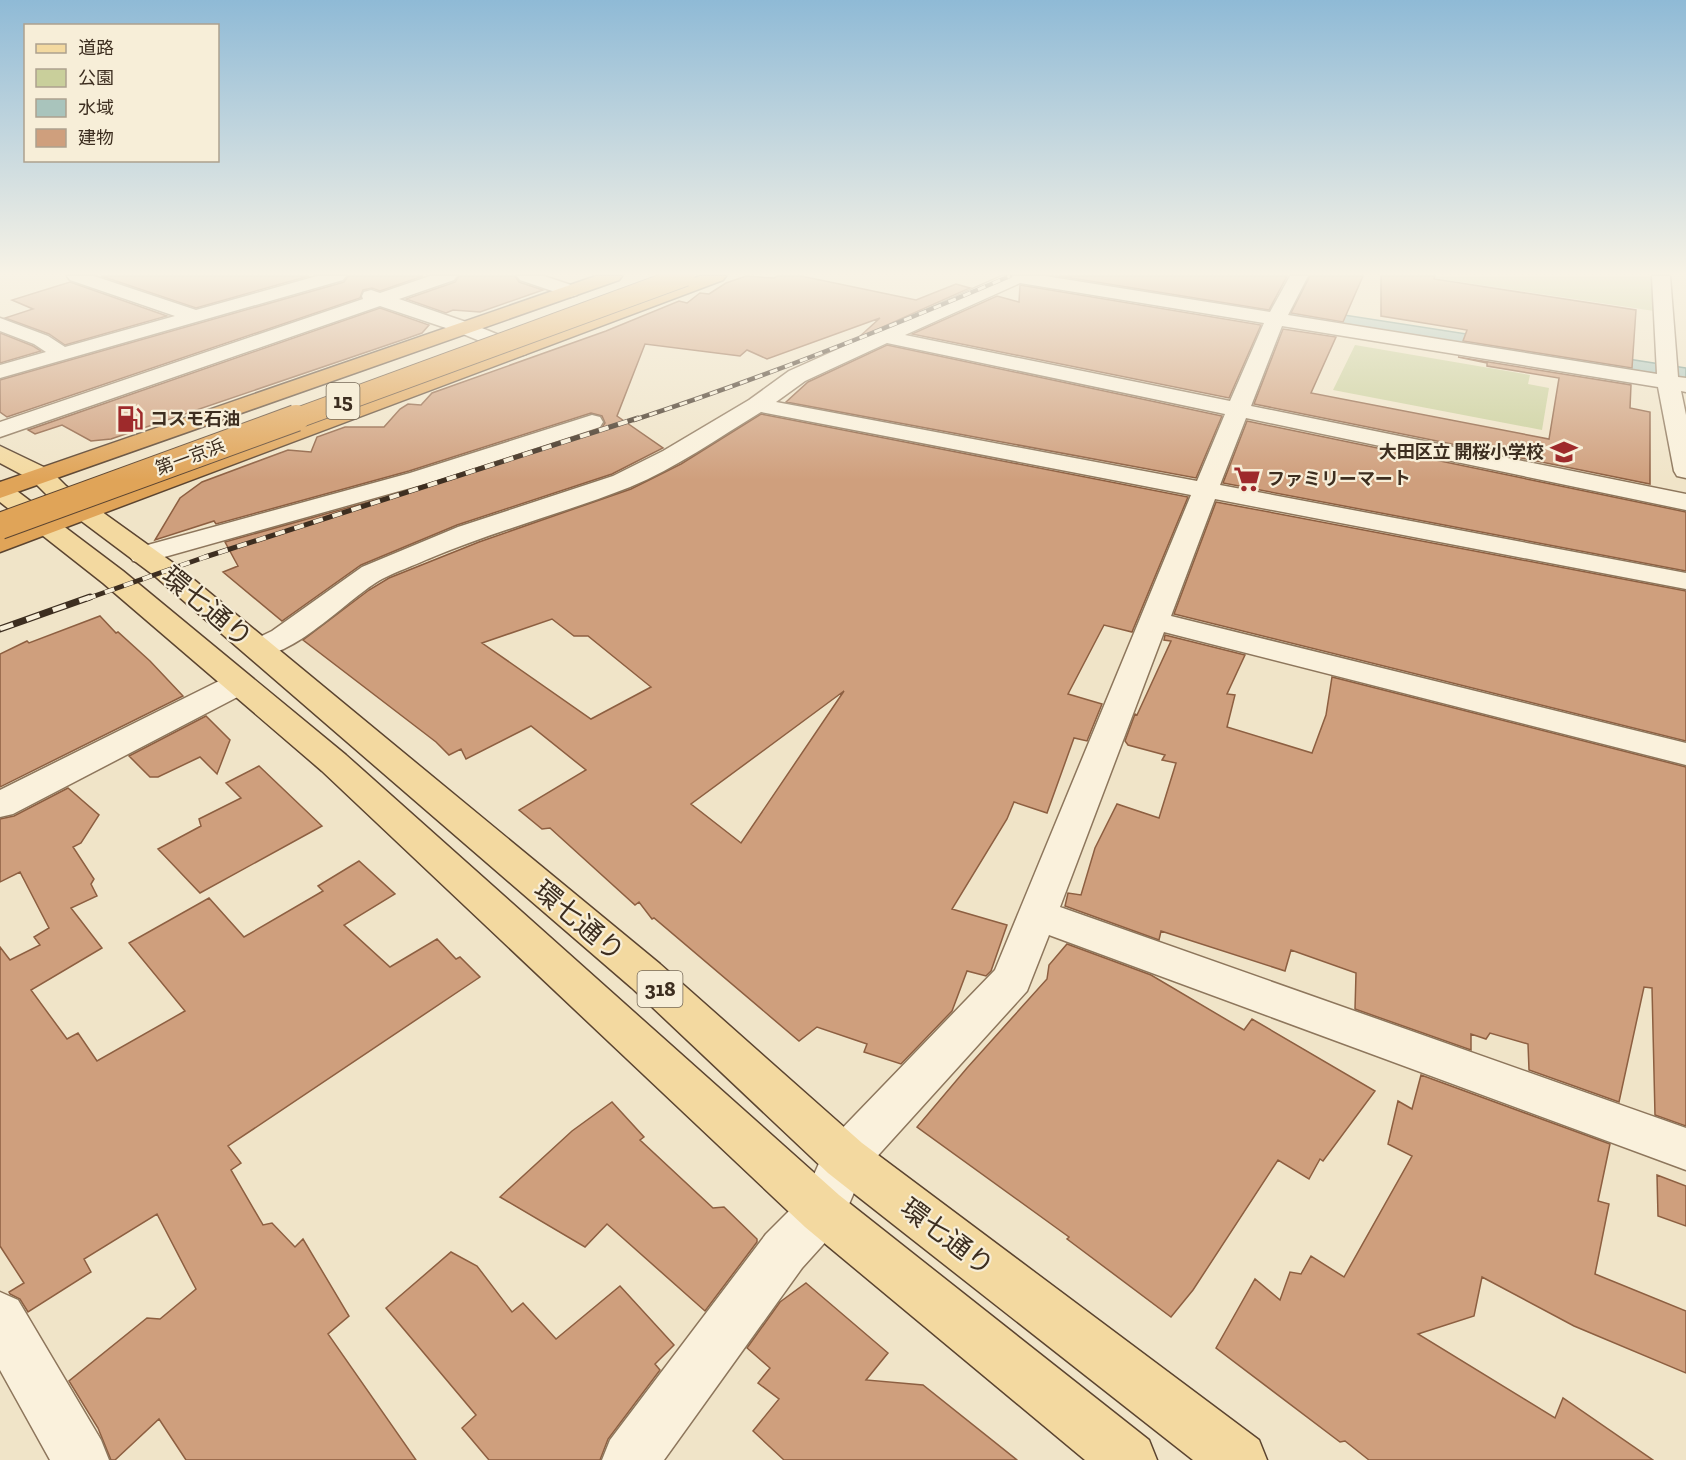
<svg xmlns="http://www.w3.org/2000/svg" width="1686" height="1460" font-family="'Zilla Slab','Noto Sans JP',serif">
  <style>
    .green { fill: #c9cf9b }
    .water { fill: #a9c4bc; stroke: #6f938a; stroke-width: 1.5 }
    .building { fill: #cf9f7d; stroke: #8d5f41; stroke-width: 1.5; fill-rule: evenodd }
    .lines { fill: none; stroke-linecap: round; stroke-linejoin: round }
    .minor-casing { stroke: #8d765c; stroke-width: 3 }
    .major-casing { stroke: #5b4430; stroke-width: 3 }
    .highway-casing { stroke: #5b4430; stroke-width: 3 }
    .minor { fill: #faf1dc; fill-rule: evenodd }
    .major { fill: #f3d9a0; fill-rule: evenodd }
    .highway { fill: #e0a458; fill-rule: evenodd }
    .rail-far2-casing { stroke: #3d2e20; stroke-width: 4.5 }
    .rail-far1-casing { stroke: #3d2e20; stroke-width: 5 }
    .rail-casing { stroke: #3d2e20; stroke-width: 7 }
    .rail-far2 { stroke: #f7eed8; stroke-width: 3; stroke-dasharray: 8; stroke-linecap: butt }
    .rail-far1 { stroke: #f7eed8; stroke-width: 4; stroke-dasharray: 10; stroke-linecap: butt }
    .rail { stroke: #f7eed8; stroke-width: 4.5; stroke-dasharray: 14; stroke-linecap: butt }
    .highway-bridge-far1-casing { stroke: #5b4430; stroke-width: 22; stroke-linecap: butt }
    .highway-bridge-casing { stroke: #5b4430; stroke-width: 28; stroke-linecap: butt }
    .highway-bridge-far1 { stroke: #e0a458; stroke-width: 20 }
    .highway-bridge { stroke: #e0a458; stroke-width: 26 }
    .labels { text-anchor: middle; stroke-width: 4.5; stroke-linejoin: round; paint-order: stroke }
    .far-poi-label { font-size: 18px; font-weight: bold; fill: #3d2e20; stroke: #f7eed8; text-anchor: start }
    .far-street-label { font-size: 18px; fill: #3d2e20; stroke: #f7eed8 }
    .shield { fill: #f7eed8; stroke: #756857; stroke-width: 1.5 }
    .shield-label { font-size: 21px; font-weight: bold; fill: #3d2e20 }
    .near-street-label { font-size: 27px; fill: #3d2e20; stroke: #f7eed8 }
  </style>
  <rect width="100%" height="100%" fill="#f0e4c8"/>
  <path class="green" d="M 1435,276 L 1654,276 L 1654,311 L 1434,278 Z
    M 1355,345 L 1530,375 L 1528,384 L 1549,388 L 1542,430 L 1333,390 Z"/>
  <path class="water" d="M 1031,276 L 1093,276 L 1686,368 L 1686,380 Z"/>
  <path class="building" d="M 101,276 L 309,276 L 196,308 Z
    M 348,276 L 423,276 L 380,291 L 372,288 L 363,290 L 360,298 L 7,417 L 0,412 L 0,380 L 344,282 Z
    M 459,276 L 515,276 L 519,282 L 543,290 L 480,312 L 453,310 L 446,313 L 406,299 L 455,282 Z
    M 746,276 L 774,278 L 777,276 L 801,276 L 916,300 L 956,284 L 970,288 L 858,338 L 880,318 L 767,359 L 747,350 L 740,356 L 645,344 L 617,416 L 663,448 L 612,474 L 457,525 L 361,565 L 282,621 L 223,572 L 238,566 L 225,542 L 429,485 L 601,429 L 605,423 L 602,416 L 591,413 L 409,471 L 216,524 L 214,521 L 155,540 L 180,498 L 202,482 L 288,450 L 311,452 L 317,437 L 345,427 L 384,427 L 400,409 L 408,404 L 421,405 L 432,393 L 606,331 L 679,301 L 687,303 L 700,293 L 709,294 L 726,283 Z
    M 1059,276 L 1287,276 L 1269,310 Z
    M 1310,276 L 1363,276 L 1343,322 L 1291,313 Z
    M 1381,276 L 1435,276 L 1434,279 L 1636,310 L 1632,368 L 1463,341 L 1467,330 L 1381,316 Z
    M 70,282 L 167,316 L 65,345 L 49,334 L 5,318 L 33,309 L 12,300 Z
    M 1020,285 L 1261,325 L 1229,398 L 912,334 L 997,296 L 1019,302 Z
    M 380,308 L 429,325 L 422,333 L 408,338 L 111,439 L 91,441 L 62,425 L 35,434 L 28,430 Z
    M 1283,329 L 1336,337 L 1311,393 L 1549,439 L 1559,378 L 1487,366 L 1487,363 L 1458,357 L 1631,385 L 1630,408 L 1650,412 L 1650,484 L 1254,404 Z
    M 0,333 L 33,346 L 41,351 L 0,363 Z
    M 887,345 L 1222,416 L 1196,478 L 786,402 L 808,382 Z
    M 761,414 L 1188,497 L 1132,632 L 1104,625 L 1068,694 L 1102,704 L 1087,741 L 1074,738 L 1047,813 L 1014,802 L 1007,819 L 952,909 L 1007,925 L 991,971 L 986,976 L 967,971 L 952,1011 L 901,1064 L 864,1052 L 867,1044 L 817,1027 L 799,1041 L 654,918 L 652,919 L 639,902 L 635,905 L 550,828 L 542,829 L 519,810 L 586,770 L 531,726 L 466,759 L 461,749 L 449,755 L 436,742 L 303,640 L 369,590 L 389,578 L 479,542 L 631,489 L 681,464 ZM 552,619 L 574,636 L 588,636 L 651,687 L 591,719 L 482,643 ZM 844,691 L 741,843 L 691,804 Z
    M 1247,421 L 1686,512 L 1686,571 L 1223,483 Z
    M 1216,502 L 1686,591 L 1686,741 L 1174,614 Z
    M 100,616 L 116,633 L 118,632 L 150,661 L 183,696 L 0,787 L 0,654 L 27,641 L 29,643 Z
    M 1165,635 L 1245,655 L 1227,694 L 1235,695 L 1227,727 L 1312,753 L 1326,715 L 1332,677 L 1686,767 L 1686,1126 L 1655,1115 L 1652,988 L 1644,987 L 1619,1102 L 1529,1070 L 1528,1044 L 1490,1033 L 1486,1039 L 1471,1034 L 1471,1050 L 1355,1009 L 1356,973 L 1291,950 L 1285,971 L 1161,931 L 1159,940 L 1065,906 L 1068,893 L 1081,895 L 1095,848 L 1117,804 L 1159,818 L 1176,763 L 1162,760 L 1165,755 L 1128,745 L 1125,741 L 1135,714 L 1137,715 L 1171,641 L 1164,640 Z
    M 206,716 L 230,740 L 217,774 L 200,757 L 158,777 L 150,777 L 129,756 Z
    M 259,766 L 322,826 L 200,893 L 158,849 L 201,826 L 199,819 L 241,798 L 226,783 Z
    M 68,788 L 99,815 L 81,843 L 73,847 L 94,879 L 91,884 L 97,896 L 71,908 L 102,948 L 31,990 L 67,1039 L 78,1033 L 97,1061 L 185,1011 L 129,943 L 209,898 L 244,937 L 323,891 L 318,886 L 359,861 L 395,894 L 344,925 L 390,967 L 437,939 L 456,959 L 460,957 L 480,977 L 228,1146 L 241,1163 L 231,1170 L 263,1225 L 272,1223 L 295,1247 L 303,1239 L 349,1316 L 328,1334 L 416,1460 L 186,1460 L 159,1419 L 115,1460 L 111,1460 L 98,1428 L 69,1381 L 147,1318 L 160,1319 L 196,1289 L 157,1214 L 84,1259 L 91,1272 L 28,1312 L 20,1299 L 10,1294 L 9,1292 L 24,1283 L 0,1246 L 0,947 L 10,960 L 40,945 L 34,937 L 49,928 L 20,872 L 0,882 L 0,819 L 14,816 Z
    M 1067,944 L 1151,975 L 1244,1030 L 1252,1019 L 1375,1091 L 1323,1161 L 1320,1159 L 1309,1179 L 1278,1160 L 1193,1290 L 1171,1317 L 1067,1239 L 1069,1237 L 917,1127 L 967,1068 L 1047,979 L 1049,965 Z
    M 1421,1075 L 1610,1144 L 1598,1201 L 1609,1204 L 1595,1274 L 1686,1311 L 1686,1373 L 1574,1326 L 1482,1277 L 1474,1316 L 1418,1334 L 1555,1418 L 1563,1398 L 1653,1460 L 1369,1460 L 1345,1441 L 1340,1442 L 1216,1348 L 1255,1279 L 1280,1300 L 1290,1272 L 1301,1274 L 1311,1256 L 1344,1277 L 1412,1156 L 1388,1144 L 1398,1101 L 1412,1109 Z
    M 612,1102 L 644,1137 L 640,1140 L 713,1208 L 724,1207 L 757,1239 L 757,1242 L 705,1311 L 607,1224 L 585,1247 L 500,1197 L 572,1131 Z
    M 1657,1175 L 1686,1186 L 1686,1226 L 1658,1216 Z
    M 451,1252 L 477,1266 L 512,1312 L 523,1303 L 556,1339 L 620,1286 L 674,1345 L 655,1364 L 660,1370 L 608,1439 L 600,1460 L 489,1460 L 462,1428 L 476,1415 L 386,1308 Z
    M 806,1283 L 888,1353 L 866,1380 L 923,1385 L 1017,1460 L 784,1460 L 753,1431 L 779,1399 L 758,1383 L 770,1368 L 747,1348 L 780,1302 Z"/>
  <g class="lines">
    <defs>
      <path id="minor" d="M 67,276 L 94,276 L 196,310 L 317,276 L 346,276 L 343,280 L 0,378 L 0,365 L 46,352 L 34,344 L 0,331 L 0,318 L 48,336 L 65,347 L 175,316 L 70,280 Z
        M 430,276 L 457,276 L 454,280 L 399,299 L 472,324 L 526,346 L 529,350 L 526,354 L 519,356 L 512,354 L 458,332 L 380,306 L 0,437 L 0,422 L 363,299 L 362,296 L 364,292 L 371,290 L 380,293 Z
        M 517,276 L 544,276 L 577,287 L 579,291 L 577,295 L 570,297 L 520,280 Z
        M 1002,276 L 1045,276 L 1270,312 L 1290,276 L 1308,276 L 1288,315 L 1657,374 L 1652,276 L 1670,276 L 1678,377 L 1686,378 L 1686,392 L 1681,391 L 1686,415 L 1686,478 L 1677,476 L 1674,471 L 1658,387 L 1282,326 L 1251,406 L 1686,494 L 1686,510 L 1246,418 L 1220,485 L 1686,573 L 1686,589 L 1215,499 L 1171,616 L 1686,743 L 1686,765 L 1164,632 L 1060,907 L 1686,1128 L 1686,1170 L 1049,935 L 1027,991 L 863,1172 L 839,1227 L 802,1268 L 664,1460 L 602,1460 L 610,1440 L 766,1234 L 805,1195 L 828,1143 L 995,970 L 1191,495 L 761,412 C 718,438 676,468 630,487 C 564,513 494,531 428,559 C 413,566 397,571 382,579 C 347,598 288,666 247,655 L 243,649 L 247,643 L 272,631 L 362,567 L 458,527 L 613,476 L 663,451 L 749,400 L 789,371 ZM 1020,283 L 1264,323 L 1230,401 L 905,335 ZM 887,343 L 1225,414 L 1197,481 L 776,402 L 805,381 Z
        M 592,415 L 600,417 L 603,422 L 600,427 L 428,483 L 143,563 L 133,561 L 129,555 L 133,549 L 410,473 Z
        M 238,674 L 249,677 L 254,684 L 249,691 L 13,814 L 0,817 L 0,790 L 227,677 Z
        M 0,1292 L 18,1300 L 101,1440 L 109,1460 L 50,1460 L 0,1370 Z"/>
      <path id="major" d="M 0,446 L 50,470 L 66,486 L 176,565 L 660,964 L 862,1143 L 1259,1440 L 1267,1460 L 1193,1460 L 828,1173 L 632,988 L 156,577 L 48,496 L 32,480 L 0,463 Z
        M 0,482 L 9,485 L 123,571 L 346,755 L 839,1195 L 1149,1440 L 1157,1460 L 1085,1460 L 805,1227 L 322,771 L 103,583 L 0,502 Z"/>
      <path id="highway" d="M 596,276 L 622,276 L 619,280 L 0,498 L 0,482 Z
        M 700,276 L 726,276 L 723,280 L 0,552 L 0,535 Z"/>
    </defs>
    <use href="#minor" class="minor-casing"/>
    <use href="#major" class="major-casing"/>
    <use href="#highway" class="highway-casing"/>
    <use href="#minor" class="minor"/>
    <use href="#major" class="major"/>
    <use href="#highway" class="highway"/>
    <defs>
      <path id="rail-far2" d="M 634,420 C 762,378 886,329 1010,276"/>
      <path id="rail-far1" d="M 86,599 L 205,557 L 638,418"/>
      <path id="rail" d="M 0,629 L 90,597"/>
    </defs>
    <use href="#rail-far2" class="rail-far2-casing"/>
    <use href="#rail-far1" class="rail-far1-casing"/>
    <use href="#rail" class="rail-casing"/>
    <use href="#rail-far2" class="rail-far2"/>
    <use href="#rail-far1" class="rail-far1"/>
    <use href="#rail" class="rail"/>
    <defs>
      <path id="highway-bridge-far1" d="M 292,420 L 685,276"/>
      <path id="highway-bridge" d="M 0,526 L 296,418"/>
    </defs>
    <use href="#highway-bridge-far1" class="highway-bridge-far1-casing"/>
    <use href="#highway-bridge" class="highway-bridge-casing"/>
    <use href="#highway-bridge-far1" class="highway-bridge-far1"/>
    <use href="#highway-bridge" class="highway-bridge"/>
  </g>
  <linearGradient id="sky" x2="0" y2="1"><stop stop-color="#8fbad6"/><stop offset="0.57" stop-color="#f8f3e6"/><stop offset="1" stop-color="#f8f3e6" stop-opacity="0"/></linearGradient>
  <rect width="1686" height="480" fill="url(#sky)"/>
  <defs>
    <symbol id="fuel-bare" viewBox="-9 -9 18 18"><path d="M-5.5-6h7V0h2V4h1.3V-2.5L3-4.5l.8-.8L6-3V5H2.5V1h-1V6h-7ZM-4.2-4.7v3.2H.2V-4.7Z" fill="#9e2a2b" stroke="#f7eed8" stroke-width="2.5" paint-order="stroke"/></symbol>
    <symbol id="school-bare" viewBox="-9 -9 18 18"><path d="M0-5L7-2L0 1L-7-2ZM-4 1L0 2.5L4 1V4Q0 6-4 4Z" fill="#9e2a2b" stroke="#f7eed8" stroke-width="2.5" paint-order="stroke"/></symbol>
    <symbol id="supermarket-bare" viewBox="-9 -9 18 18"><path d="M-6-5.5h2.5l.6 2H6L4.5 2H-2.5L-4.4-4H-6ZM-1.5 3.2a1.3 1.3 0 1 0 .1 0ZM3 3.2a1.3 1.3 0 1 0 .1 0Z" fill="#9e2a2b" stroke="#f7eed8" stroke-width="2.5" paint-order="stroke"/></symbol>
  </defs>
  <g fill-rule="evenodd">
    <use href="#fuel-bare" x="111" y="400" width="38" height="38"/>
    <use href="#school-bare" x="1545" y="433" width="38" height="38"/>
    <use href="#supermarket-bare" x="1228" y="460" width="38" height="38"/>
  </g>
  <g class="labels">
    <g class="far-poi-label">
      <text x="150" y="425">コスモ石油</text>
      <text x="1544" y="458" text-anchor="end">大田区立 開桜小学校</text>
      <text x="1267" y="485">ファミリーマート</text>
    </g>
    <g class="far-street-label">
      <text transform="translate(190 457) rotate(-20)" y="6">第一京浜</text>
    </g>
    <g class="shield">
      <rect x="326.5" y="383" width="33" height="36" rx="4.5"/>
      <rect x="637.5" y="971" width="45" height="36" rx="4.5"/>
    </g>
    <g class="shield-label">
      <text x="343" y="408">15</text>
      <text x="660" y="996">318</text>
    </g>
    <g class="near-street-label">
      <text transform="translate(207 607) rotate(40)" y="9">環七通り</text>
      <text transform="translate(579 921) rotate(40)" y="9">環七通り</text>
      <text transform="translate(947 1237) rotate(37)" y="9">環七通り</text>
    </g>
  </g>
  <rect x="24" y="24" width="195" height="138" fill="#f7eed8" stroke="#ada18e" stroke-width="1.5"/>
  <rect x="36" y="44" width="30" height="9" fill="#f3d9a0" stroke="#ada18e" stroke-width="1.5"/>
  <text x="78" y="54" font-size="18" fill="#3d2e20">道路</text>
  <rect x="36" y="69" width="30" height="18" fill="#c9cf9b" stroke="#ada18e" stroke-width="1.5"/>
  <text x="78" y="84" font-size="18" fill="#3d2e20">公園</text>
  <rect x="36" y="99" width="30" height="18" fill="#a9c4bc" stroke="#ada18e" stroke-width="1.5"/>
  <text x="78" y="114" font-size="18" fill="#3d2e20">水域</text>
  <rect x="36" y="129" width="30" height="18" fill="#cf9f7d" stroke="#ada18e" stroke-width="1.5"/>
  <text x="78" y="144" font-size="18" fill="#3d2e20">建物</text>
</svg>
